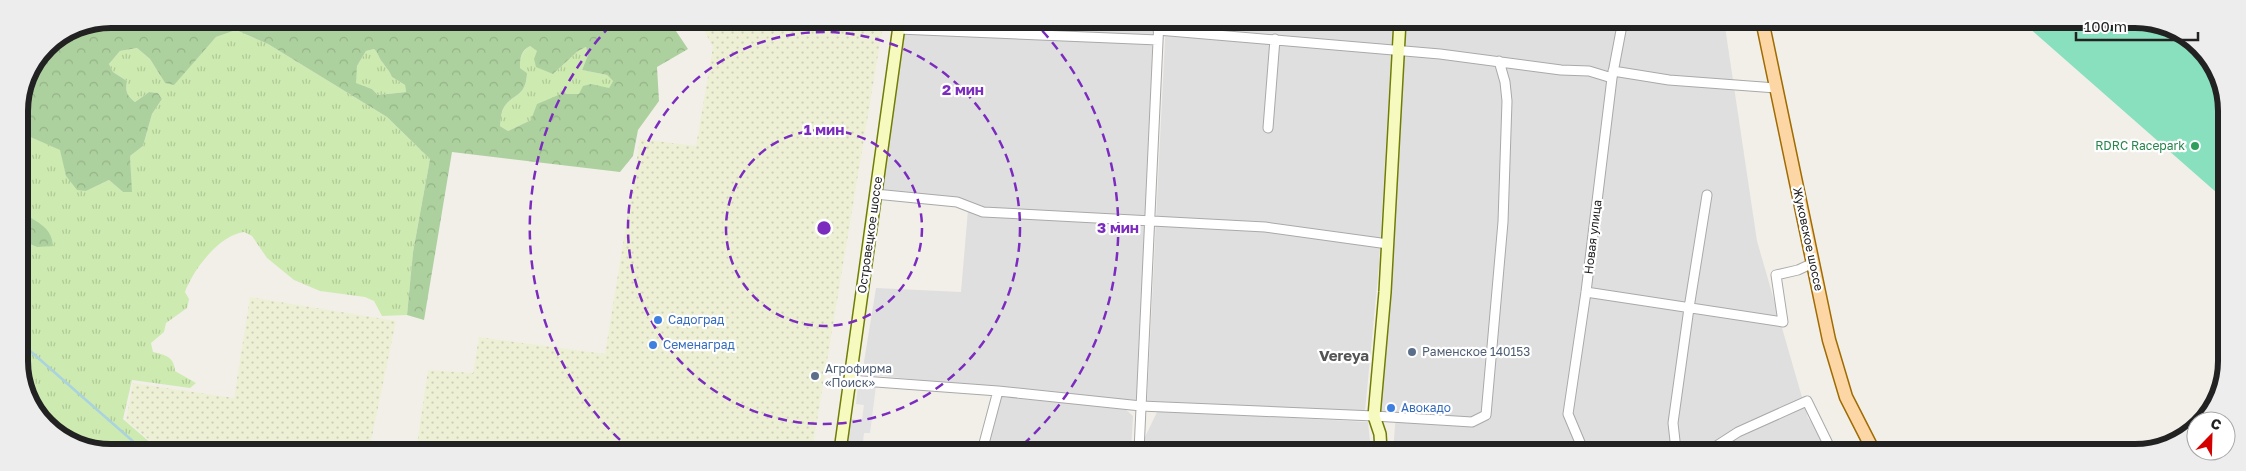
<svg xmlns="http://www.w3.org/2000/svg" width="2246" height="471" font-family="'Golos Text',sans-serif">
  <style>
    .residential { fill: #e0dfdf }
    .farmland { fill: url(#farmland-dots) }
    .grass { fill: url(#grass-tufts) }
    .forest { fill: url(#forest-crowns); fill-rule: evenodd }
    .pitch { fill: #88e0be }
    .parking { fill: #e2e2e2 }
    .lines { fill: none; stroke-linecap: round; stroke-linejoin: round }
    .stream { stroke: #aad3df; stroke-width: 2.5 }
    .street-casing { stroke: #a9a9a9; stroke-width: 11 }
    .secondary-casing { stroke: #707d05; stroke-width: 14 }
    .primary-casing { stroke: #a06b00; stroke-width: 15 }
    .street { stroke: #fff; stroke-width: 9 }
    .secondary { stroke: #f7fabf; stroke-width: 11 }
    .primary { stroke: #fcd6a4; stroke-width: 12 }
    .ring { fill: none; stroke: #7b2cbf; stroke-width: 2.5; stroke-dasharray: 9 6 }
    .leisure-dot { fill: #2e9e5b; stroke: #fff; stroke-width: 2 }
    .shop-dot { fill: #3f7fe0; stroke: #fff; stroke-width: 2 }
    .service-dot { fill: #5c6f8a; stroke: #fff; stroke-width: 2 }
    .labels { text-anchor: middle; stroke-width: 4.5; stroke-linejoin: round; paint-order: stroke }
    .leisure-label { font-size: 12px; fill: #27864d; stroke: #fff; text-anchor: end }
    .street-label { font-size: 12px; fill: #222; stroke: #fff }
    .shop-label { font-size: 12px; fill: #366cbe; stroke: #fff; text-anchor: start }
    .service-label { font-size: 12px; fill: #4e5e75; stroke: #fff; text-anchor: start }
    .quarter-label { font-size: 15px; font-weight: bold; fill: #555; stroke: #fff }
    .rim { fill: none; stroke: #222; stroke-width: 6 }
    .centre { fill: #7b2cbf; stroke: #fff; stroke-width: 2.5 }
    .ring-label { font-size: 15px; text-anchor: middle; font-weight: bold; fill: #7b2cbf; stroke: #fff; stroke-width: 4.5; stroke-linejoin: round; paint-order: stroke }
  </style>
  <defs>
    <pattern id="farmland-dots" width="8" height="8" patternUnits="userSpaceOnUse" patternTransform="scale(1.25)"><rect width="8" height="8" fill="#eef0d5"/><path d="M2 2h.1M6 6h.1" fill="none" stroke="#ccceb7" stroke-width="1.8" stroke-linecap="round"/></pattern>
    <pattern id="grass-tufts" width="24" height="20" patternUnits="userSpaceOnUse" patternTransform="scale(1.25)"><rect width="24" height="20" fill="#cdebb0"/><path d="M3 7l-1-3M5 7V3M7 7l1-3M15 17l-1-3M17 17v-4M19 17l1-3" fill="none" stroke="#b0c997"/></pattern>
    <pattern id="forest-crowns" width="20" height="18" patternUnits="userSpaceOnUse" patternTransform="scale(1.25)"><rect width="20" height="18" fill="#add19e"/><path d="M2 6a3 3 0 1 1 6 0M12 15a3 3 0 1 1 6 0" fill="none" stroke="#95b388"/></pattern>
  </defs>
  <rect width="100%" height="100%" fill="#f2efe9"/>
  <path class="residential" d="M 904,19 L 1155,20 L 1154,36 L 903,26 Z
    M 1166,20 L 1393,20 L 1379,265 L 1365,411 L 1147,401 Z
    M 1405,20 L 1724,20 L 1757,241 L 1808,418 L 1836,452 L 1393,452 L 1396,413 L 1381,411 Z
    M 900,31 L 1154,43 L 1146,216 L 987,210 L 929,196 L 882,190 Z
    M 968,210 L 1145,222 L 1137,402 L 862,374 L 876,288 L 961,292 Z
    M 1000,397 L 1124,408 L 1133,416 L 1131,451 L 986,451 Z
    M 1158,410 L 1368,422 L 1371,451 L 1144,451 L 1145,437 Z"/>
  <path class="farmland" d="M 698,19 L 884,19 L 812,451 L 416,451 L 428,370 L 473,373 L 479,337 L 605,354 L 640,139 L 696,146 L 713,47 Z
    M 250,297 L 396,321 L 369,451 L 162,451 L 126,420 L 133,383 L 234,398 Z"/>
  <path class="grass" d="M 236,30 L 268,44 L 387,117 L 430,159 L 413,252 L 407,315 L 382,316 L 374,301 L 365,297 L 320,291 L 294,280 L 267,258 L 252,236 L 244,232 C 219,235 193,270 185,292 L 189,299 L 187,308 L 166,323 L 164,332 L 151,343 L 153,352 C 165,355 174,356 175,371 L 196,383 L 190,388 L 132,380 L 123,419 L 160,451 L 93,451 L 46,426 L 21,379 L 20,240 L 37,247 L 20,210 L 19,129 L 28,136 L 61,150 L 66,176 L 86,191 L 109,180 L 123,192 L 131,192 L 130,156 L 143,146 L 152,114 L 162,99 L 158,93 L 149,92 L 135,102 C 127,96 125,91 127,81 L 113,72 L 109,64 L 120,51 L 137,48 L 150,59 L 165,83 L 173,84 L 216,37 Z
    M 530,46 L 537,51 L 553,74 L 578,51 L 586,47 L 588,55 L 582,70 L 607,75 L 613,81 L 609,88 L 579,94 L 561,94 L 531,120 L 508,131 L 500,126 C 501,121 501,114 503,109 C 511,93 526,99 527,73 L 520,68 C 520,57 521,52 530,46 Z
    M 374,49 C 379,54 379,59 383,63 C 387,69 389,70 392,77 L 405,85 L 406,92 L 378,95 L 372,89 L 355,83 L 357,66 L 366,51 Z"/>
  <path class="forest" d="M 111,19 L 668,19 L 688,49 L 657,67 L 659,101 L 638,130 L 633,156 L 620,172 L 452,152 L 424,320 L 407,315 L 413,252 L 430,159 L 387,117 L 268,44 L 236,30 L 216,37 L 174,85 L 165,83 L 150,59 L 137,48 L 120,51 L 109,64 L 113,72 L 127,81 C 125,91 127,96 135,102 L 149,92 L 158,93 L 162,99 L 152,114 L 143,146 L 130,156 L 132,192 L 123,192 L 109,180 L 86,191 L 77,190 L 66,176 L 60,150 L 28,136 L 19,129 L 19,105 L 46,45 L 76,26 ZM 530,46 L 537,51 L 534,59 L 536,67 L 553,74 L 578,51 L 586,47 L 588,55 L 582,70 L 607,75 L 613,81 L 609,88 L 591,84 L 583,86 L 579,94 L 561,94 L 537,104 L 531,120 L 508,131 L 500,126 C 501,121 501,113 503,109 C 511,93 526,99 527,73 L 520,68 C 520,57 521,51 530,46 ZM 374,49 C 379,54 379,59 383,63 C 387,69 389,70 392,77 L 405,85 L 406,92 L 378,95 L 372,89 L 356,83 L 357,66 L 366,51 Z
    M 20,210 C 34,222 52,225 53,246 L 37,247 L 20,240 Z"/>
  <path class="pitch" d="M 2020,20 L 2153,20 L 2200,45 L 2225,92 L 2225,200 Z"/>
  <path class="parking" d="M 858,384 L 876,386 L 870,433 L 864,433 L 862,451 L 847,451 L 851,419 L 862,420 L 864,405 L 856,404 Z"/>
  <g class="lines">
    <path class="stream" d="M 20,342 L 144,451"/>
    <defs>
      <path id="street" d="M 898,29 L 1158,40
        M 1158,30 L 1440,54 L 1561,70 L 1589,71 L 1612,78
        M 1613,71 L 1669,80 L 1776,88
        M 1268,128 L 1275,39
        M 875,194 L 957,202 L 983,212 L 1265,227 L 1388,244
        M 1586,292 L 1783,322 L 1776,275 L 1798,270 L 1813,263
        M 849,380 L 998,391 L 1141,406 L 1374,416 L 1472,422 L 1486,415 L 1503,222 L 1507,101 L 1505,82 L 1499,61
        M 1675,441 L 1673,423 L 1689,308 L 1707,195
        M 982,451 L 998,391
        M 1139,451 L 1159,20
        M 1584,452 L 1568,414 L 1586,292 L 1612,78 L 1623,20
        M 1707,452 L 1738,432 L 1807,401 L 1832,452"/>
      <path id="secondary" d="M 840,451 L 900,19
        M 1381,451 L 1380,434 L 1374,416 L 1385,292 L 1400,20"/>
      <path id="primary" d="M 1762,20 L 1829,340 L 1846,397 L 1874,452"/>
    </defs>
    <use href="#street" class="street-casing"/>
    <use href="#secondary" class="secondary-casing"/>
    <use href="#primary" class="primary-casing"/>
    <use href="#street" class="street"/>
    <use href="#secondary" class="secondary"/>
    <use href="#primary" class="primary"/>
  </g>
  <g class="ring">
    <circle cx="824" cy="228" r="98"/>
    <circle cx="824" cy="228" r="196"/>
    <path d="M631 450A294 294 0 0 1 616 20M1032 20A294 294 0 0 1 1017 450"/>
  </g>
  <circle class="leisure-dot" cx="2195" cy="146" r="5"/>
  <g class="shop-dot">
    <circle cx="658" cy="320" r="5"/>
    <circle cx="653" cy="345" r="5"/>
    <circle cx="1391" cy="408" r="5"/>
  </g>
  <g class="service-dot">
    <circle cx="1412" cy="352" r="5"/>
    <circle cx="815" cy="376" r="5"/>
  </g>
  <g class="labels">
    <g class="leisure-label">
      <text x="2185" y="150">RDRC Racepark</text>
    </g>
    <g class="street-label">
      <text transform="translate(870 235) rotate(-82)" y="4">Островецкое шоссе</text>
      <text transform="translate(1593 237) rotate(-83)" y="4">Новая улица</text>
      <text transform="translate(1808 239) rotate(78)" y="4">Жуковское шоссе</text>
    </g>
    <g class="shop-label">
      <text x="668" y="324">Садоград</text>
      <text x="663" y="349">Семенаград</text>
      <text x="1401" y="412">Авокадо</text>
    </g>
    <g class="service-label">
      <text x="1422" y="356">Раменское 140153</text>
      <text x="825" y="373">Агрофирма<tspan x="825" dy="14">«Поиск»</tspan></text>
    </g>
    <g class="quarter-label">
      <text x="1344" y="361">Vereya</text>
    </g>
  </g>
  <path d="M0 0H2246V471H0ZM111 28H2135A83 83 0 0 1 2218 111V361A83 83 0 0 1 2135 444H111A83 83 0 0 1 28 361V111A83 83 0 0 1 111 28Z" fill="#ededed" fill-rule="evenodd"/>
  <path class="rim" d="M111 28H2135A83 83 0 0 1 2218 111V361A83 83 0 0 1 2135 444H111A83 83 0 0 1 28 361V111A83 83 0 0 1 111 28Z"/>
  <circle cx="824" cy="228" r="8" class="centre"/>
  <g class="ring-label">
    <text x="963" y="95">2 мин</text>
    <text x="824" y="135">1 мин</text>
    <text x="1118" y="233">3 мин</text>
  </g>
  <g transform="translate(2211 436) rotate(23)"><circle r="24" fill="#ffffff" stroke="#a7a7a7"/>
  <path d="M0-4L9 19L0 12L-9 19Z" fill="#d40000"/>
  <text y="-8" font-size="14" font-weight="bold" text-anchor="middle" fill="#222222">С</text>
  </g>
  <path d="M2076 32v8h122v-8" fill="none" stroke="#222222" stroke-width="2.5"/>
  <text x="2084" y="32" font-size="15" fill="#222222" stroke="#ffffff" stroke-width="4" paint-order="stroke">100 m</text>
</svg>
